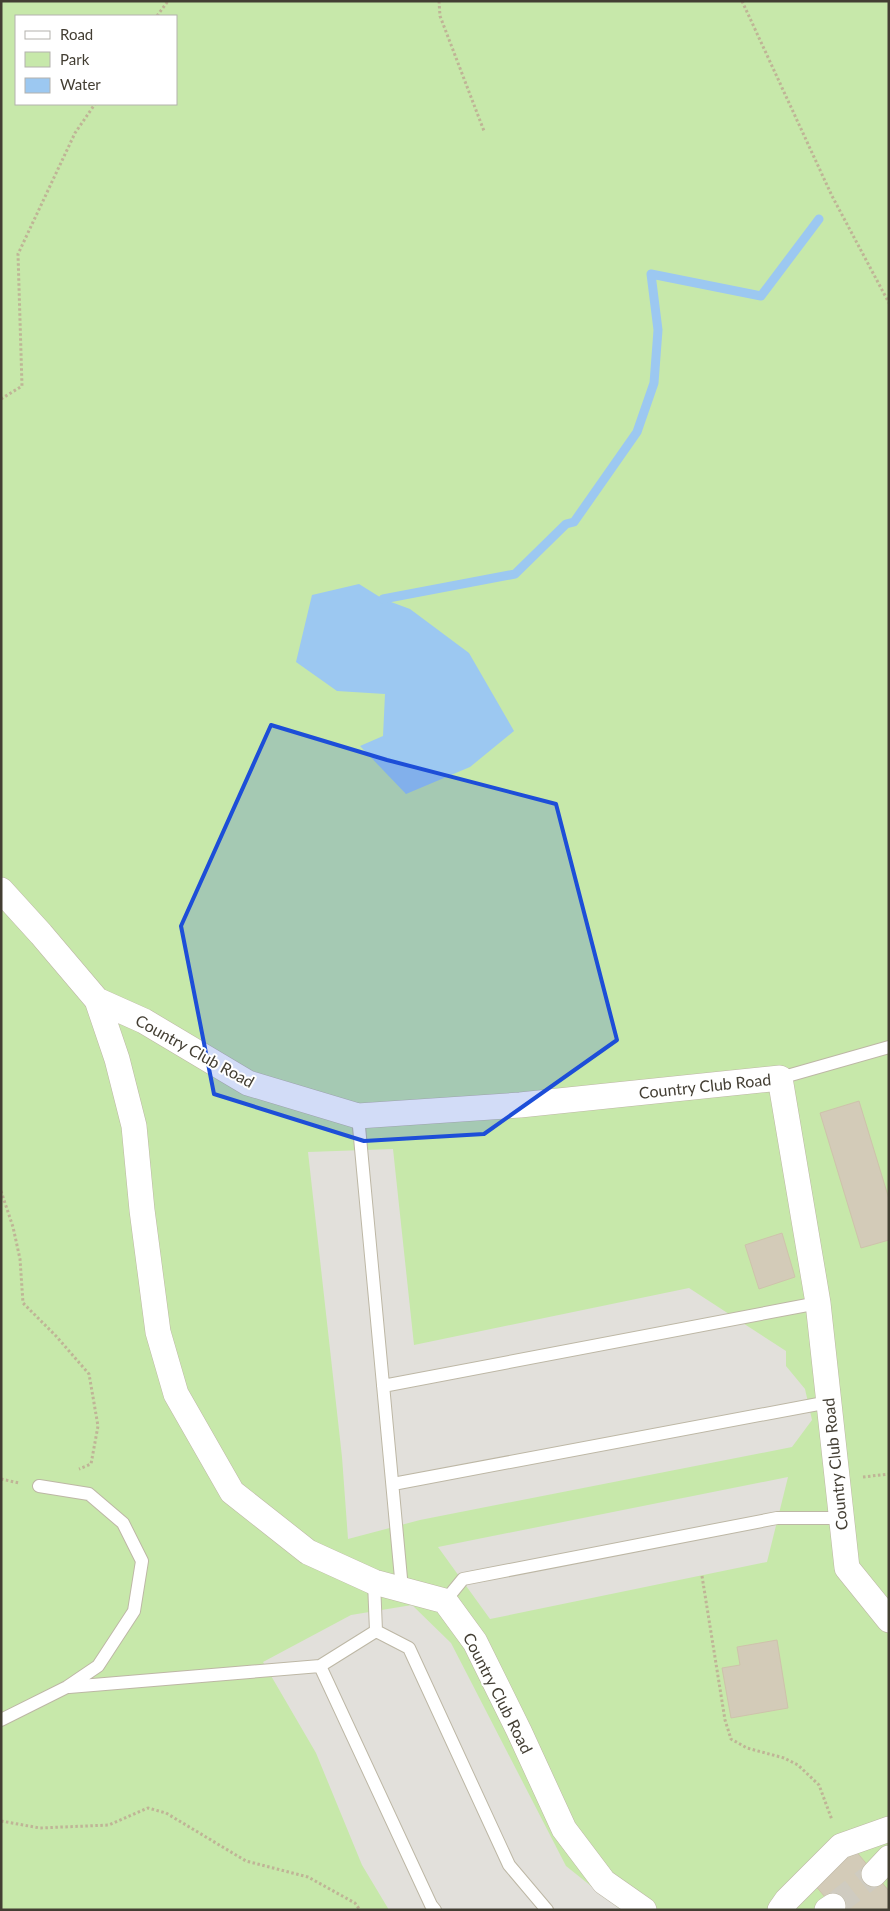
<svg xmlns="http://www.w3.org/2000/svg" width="890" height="1911" font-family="Lato,sans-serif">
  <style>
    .green { fill: #c7e8aa; fill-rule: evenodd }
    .parking { fill: #e2e0db }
    .water { fill: #9cc8f1 }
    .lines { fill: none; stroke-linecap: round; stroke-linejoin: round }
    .stream { stroke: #9cc8f1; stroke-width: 9 }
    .building { fill: #d3cbb8; stroke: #cec3ab }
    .street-tunnel { stroke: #cfcbc0; stroke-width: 25; stroke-dasharray: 25 12; stroke-linecap: butt }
    .lane-casing { stroke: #bdb7a5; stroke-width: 14 }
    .street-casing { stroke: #bdb7a5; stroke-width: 26 }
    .path { stroke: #bfb496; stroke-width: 3; stroke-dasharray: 2.5 2.5; stroke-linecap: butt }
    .lane { stroke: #fff; stroke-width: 12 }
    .street { stroke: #fff; stroke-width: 25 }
    .marked { fill: #1d4ed8; fill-opacity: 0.2; stroke: #1d4ed8; stroke-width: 4; stroke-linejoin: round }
    .labels { text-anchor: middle; stroke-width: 4; stroke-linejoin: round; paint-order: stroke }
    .street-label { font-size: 16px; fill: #433e33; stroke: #fff }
  </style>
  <rect width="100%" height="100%" fill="#f2eee3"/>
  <path class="green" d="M 1,1 L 889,1 L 889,1910 L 1,1910 ZM 16,16 L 176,16 L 176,104 L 16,104 Z"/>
  <path class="parking" d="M 393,1149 L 414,1345 L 689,1288 L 786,1351 L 786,1366 L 805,1389 L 812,1420 L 792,1447 L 420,1520 L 348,1539 L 342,1457 L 308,1152 Z
    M 788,1477 L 767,1562 L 490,1619 L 438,1547 Z
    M 412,1605 L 451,1643 L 566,1866 L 621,1910 L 389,1910 L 362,1865 L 316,1753 L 263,1662 L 351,1615 Z"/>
  <path class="water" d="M 359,584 L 383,599 L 410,609 L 469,653 L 514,731 L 470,767 L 406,794 L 360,746 L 383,736 L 385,694 L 337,691 L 296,662 L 312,595 Z"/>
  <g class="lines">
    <path class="stream" d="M 383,599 L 515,574 L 566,524 L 574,522 L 637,432 L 654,383 L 658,330 L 651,274 L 761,296 L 819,219"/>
  </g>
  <path class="building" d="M 859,1101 L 889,1199 L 889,1240 L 861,1248 L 820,1113 Z
    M 782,1233 L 795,1277 L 759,1289 L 745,1245 Z
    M 777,1640 L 788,1708 L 731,1718 L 722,1668 L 740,1665 L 737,1647 Z
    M 855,1850 L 889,1891 L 889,1910 L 836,1910 L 814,1884 Z"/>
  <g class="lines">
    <path class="street-tunnel" d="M 833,1906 L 874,1874"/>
    <defs>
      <path id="lane" d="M 780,1078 L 889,1047
        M 358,1116 L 402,1589
        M 383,1386 L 818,1303
        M 393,1484 L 829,1402
        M 374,1582 L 376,1631
        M 445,1601 L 463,1579 L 777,1518 L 840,1518
        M 376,1631 L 320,1666 L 431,1905 L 435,1910
        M 376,1631 L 409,1648 L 509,1865 L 547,1910
        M 69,1687 L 320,1666
        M 1,1720 L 67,1687 L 98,1666 L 134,1611 L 142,1561 L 123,1523 L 89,1494 L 39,1486"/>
      <path id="street" d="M 1,890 L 41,934 L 97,1000 L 117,1059 L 134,1126 L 142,1210 L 158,1332 L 176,1394 L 232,1492 L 308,1552 L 374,1582 L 445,1601 L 475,1642 L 519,1731 L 564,1829 L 604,1882 L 644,1910
        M 97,1000 L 144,1021 L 248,1083 L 358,1116 L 520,1105 L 780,1078 L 818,1303 L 847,1568 L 889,1620
        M 874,1874 L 889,1858
        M 780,1910 L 787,1900 L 841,1846 L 889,1829
        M 827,1910 L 833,1906"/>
    </defs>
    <use href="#lane" class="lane-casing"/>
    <use href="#street" class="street-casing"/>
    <path class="path" d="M 439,1 L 440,16 L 484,131
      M 742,1 L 832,196 L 889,303
      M 157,16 L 168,1
      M 1,399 L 22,386 L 18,254 L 75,133 L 95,104
      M 1,1191 L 13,1227 L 20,1259 L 23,1303 L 56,1336 L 89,1374 L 98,1426 L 91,1464 L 79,1469
      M 863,1477 L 889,1474
      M 1,1479 L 19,1483
      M 702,1576 L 725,1720 L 731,1739 L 747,1748 L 784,1758 L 798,1765 L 819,1785 L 832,1820
      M 1,1821 L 40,1828 L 109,1825 L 148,1808 L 166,1813 L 246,1861 L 308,1877 L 355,1903 L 360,1910"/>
    <use href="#lane" class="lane"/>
    <use href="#street" class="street"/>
  </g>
  <path class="marked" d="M 271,725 L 387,760 L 556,804 L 617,1040 L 484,1134 L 364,1141 L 214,1094 L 181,926 Z"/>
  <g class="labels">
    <g class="street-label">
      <text transform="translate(195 1051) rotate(29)" y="6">Country Club Road</text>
      <text transform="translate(705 1086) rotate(-6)" y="6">Country Club Road</text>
      <text transform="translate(835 1464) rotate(-96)" y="6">Country Club Road</text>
      <text transform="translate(498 1693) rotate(63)" y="6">Country Club Road</text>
    </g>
  </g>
  <rect width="890" height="1911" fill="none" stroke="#433e33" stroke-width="5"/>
  <rect x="15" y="15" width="162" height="90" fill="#ffffff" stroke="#b4b2ad"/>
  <rect x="25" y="31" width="25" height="8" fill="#ffffff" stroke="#b4b2ad"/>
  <text x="60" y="40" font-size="15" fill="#433e33">Road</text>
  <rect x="25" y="52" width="25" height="15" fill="#c7e8aa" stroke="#b4b2ad"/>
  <text x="60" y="65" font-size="15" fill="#433e33">Park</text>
  <rect x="25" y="78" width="25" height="15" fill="#9cc8f1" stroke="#b4b2ad"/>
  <text x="60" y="90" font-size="15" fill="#433e33">Water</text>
</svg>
